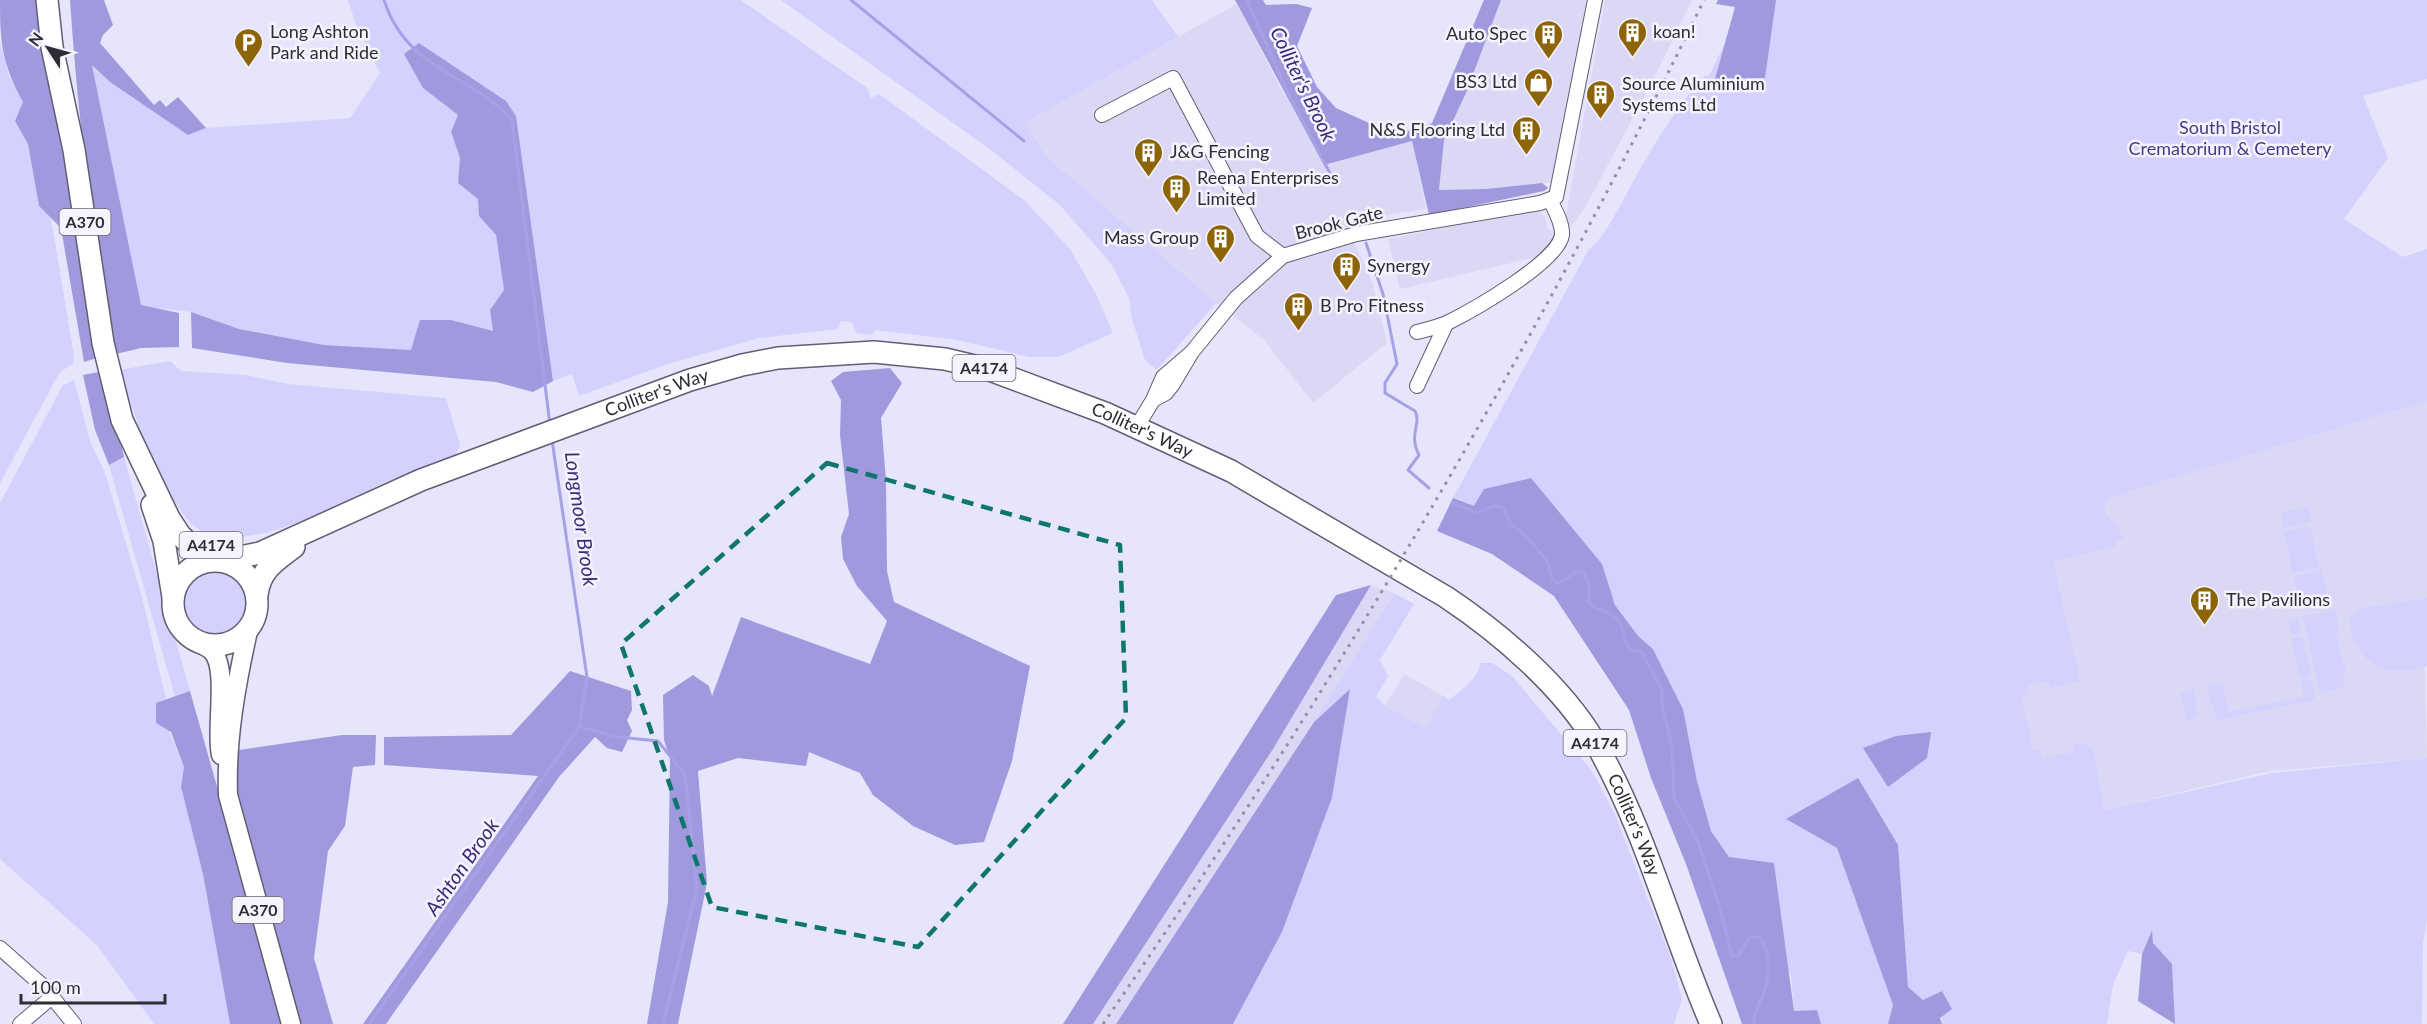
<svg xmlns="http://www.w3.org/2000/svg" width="2427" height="1024" font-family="Lato,sans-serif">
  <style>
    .built { fill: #dbd8f6 }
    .green { fill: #d5d1fe }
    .forest { fill: #a199dd }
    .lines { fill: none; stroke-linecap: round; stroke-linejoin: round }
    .stream { stroke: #a8a0e4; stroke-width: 3 }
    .minor-casing { stroke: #605e72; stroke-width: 16 }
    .major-casing { stroke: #605e72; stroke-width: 21 }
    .highway-casing { stroke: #605e72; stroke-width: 24 }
    .minor { stroke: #fff; stroke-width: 14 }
    .major { stroke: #fff; stroke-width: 18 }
    .highway { stroke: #fff; stroke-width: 21 }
    .rail { stroke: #9291a1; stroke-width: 3; stroke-dasharray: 3 6; stroke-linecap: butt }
    .marked { fill: none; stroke: #0f766e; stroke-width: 4.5; stroke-dasharray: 12 8; stroke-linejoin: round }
    .labels { text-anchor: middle; stroke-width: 5; stroke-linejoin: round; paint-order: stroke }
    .shield { fill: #f5f4fe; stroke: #696971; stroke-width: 1.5 }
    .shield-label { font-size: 16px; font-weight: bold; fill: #2d2d35 }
    .poi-label { font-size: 18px; fill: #2d2d35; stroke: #f5f4fe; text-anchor: start }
    .park-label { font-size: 18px; fill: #493888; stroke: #f5f4fe }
    .street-label { font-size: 18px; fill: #2d2d35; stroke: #f5f4fe }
    .water-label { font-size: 20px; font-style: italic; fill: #3c2978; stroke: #f5f4fe }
  </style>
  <rect width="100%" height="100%" fill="#e7e5fc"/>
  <path class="built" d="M 1501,0 L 1591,0 L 1555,182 L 1486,189 L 1439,190 L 1444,140 L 1466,93 Z
    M 1605,0 L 1692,0 L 1654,78 L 1586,206 L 1569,229 L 1565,221 Z
    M 1237,4 L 1284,95 L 1412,141 L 1426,209 L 1345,221 L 1373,284 L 1387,343 L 1313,403 L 1264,340 L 1199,290 L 1046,156 L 1026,122 Z
    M 1537,209 L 1545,217 L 1548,229 L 1557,233 L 1545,255 L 1400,289 L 1388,239 Z
    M 2427,401 L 2427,666 L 2425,667 L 2427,758 L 2270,771 L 2019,830 L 1960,589 L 1999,556 L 2071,545 L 2108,536 L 2105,499 Z
    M 1371,585 L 1394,593 L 1314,722 L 1116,1024 L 1093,1024 L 1273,749 Z
    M 1404,674 L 1443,696 L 1425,729 L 1385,706 Z"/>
  <path class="green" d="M 348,0 L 741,0 L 867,88 L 871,98 L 879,94 L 1024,200 L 1070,249 L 1096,294 L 1113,333 L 1058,357 L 1029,357 L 958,340 L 875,330 L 872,335 L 857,333 L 851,322 L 841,321 L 838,329 L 759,338 L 671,363 L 579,396 L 572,374 L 553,381 L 516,116 L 506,101 L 419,43 L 405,55 L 423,88 L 458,115 L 451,133 L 460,158 L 458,183 L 479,199 L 479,216 L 496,235 L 504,290 L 490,310 L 493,331 L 451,320 L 411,350 L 324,345 L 239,329 L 191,312 L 141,306 L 92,64 L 110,82 L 189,135 L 206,128 L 350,118 L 380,73 L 355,22 Z
    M 781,0 L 1152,0 L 1178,37 L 1026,122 L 1046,156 L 1216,303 L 1157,370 L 1145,360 L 1132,319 L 1129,298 L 1112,265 L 1060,205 L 991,150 Z
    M 1746,0 L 2427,0 L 2427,79 L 2363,96 L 2388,158 L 2344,219 L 2403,257 L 2427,249 L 2427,401 L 2105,499 L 2106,516 L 2109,516 L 2124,538 L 2115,541 L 2115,547 L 2053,561 L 2080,681 L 2050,688 L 2048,681 L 2027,685 L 2028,694 L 2021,696 L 2033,750 L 2040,749 L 2042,758 L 2073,752 L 2073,745 L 2086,743 L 2093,751 L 2104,810 L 2272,773 L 2427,758 L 2427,920 L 2423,942 L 2422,1024 L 2175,1024 L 2172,964 L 2153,943 L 2151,931 L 2142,954 L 2128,951 L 2113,985 L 2107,1024 L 1942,1024 L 1942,991 L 1923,1000 L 1908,987 L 1898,845 L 1787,819 L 1837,848 L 1893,1005 L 1888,1024 L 1821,1024 L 1817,1010 L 1794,1011 L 1791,975 L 1729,857 L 1711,831 L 1697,781 L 1683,709 L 1653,649 L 1638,636 L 1615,605 L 1602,564 L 1453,498 L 1589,249 C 1604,241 1629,188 1639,171 C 1658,138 1679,103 1705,76 L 1709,76 Z
    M 0,43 L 9,76 L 24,102 L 15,121 L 28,144 L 39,206 L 51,218 L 74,356 L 73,364 L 60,372 L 56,379 L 0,483 Z
    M 170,361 L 181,371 L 246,375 L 288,384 L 446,398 L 460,445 L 456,455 L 445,463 L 392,479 L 306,520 L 266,533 L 229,539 L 206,535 L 189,522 L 156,476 L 119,370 Z
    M 74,380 L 90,441 L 105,473 L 142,597 L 166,699 L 157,703 L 184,767 L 181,787 L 203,874 L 230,1024 L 154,1024 L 97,945 L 0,859 L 0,503 L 63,385 Z
    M 124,457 L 190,691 L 175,697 L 109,465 Z
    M 2308,506 L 2311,522 L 2284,528 L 2281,513 Z
    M 2310,526 L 2319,567 L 2293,573 L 2284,532 Z
    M180 601a34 34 0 1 1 68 0a34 34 0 1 1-68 0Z
    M 2322,570 L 2327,596 L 2299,602 L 2294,576 Z
    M 1394,593 L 1414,604 L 1380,660 L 1388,676 L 1376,697 L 1386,706 L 1425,728 L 1443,696 L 1449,700 C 1460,691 1479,679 1480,663 L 1492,663 L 1512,676 L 1592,771 L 1614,812 L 1671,958 L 1682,999 L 1674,1024 L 1233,1024 L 1282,932 L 1332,798 L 1350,689 L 1314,722 Z
    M 2427,598 L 2427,666 C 2386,680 2353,663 2349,618 L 2358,609 Z
    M 2332,610 L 2336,613 L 2340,633 L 2336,635 L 2343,663 L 2346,666 L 2343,688 L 2320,693 L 2303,617 Z
    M 2298,618 L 2301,633 L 2291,635 L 2288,620 Z
    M 2302,636 L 2311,676 L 2300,679 L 2291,638 Z
    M 2311,680 L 2315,700 L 2217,720 L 2206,686 L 2222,683 L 2229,712 L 2304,697 L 2301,682 Z
    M 2194,690 L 2197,708 L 2195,717 L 2187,722 L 2180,693 Z"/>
  <path class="forest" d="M 0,0 L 40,0 L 66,171 L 100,357 L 84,362 L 61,228 L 39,206 L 28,144 L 15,121 L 23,102 C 2,63 0,44 0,0 Z
    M 70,0 L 104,0 L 113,25 L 103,35 L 100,43 L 154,105 L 160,100 L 166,107 L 178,97 L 206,128 L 188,135 L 110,82 L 92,65 L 141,305 L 179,313 L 179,347 L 141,348 L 116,354 C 92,237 78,119 70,0 Z
    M 1235,0 L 1263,0 L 1266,5 L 1296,4 L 1312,8 L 1297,46 L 1317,87 L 1336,108 L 1391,133 L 1396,128 L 1411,131 L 1432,123 L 1484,0 L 1501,0 L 1466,93 L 1444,140 L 1439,190 L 1486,189 L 1542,183 L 1548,188 L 1544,191 L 1429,215 L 1412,141 L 1324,165 Z
    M 1718,0 L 1776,0 L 1765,78 L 1715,79 L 1735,7 L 1716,4 Z
    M 419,43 L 506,101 L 516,116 L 553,381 L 533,392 L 496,382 L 287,363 L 192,348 L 191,312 L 239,329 L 324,345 L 411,350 L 420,320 L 451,320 L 493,331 L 490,310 L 504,290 L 496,235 L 479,216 L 478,199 L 458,183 L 460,158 L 451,132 L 458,115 L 423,88 L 404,54 Z
    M 890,368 L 902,383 L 881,418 L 886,481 L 887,571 L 894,602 L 1030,666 L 1012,761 L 984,842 L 955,845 L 913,826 L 873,795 L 860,773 L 809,752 L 806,766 L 738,758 L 698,771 L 707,883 L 678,1024 L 647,1024 L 668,902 L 670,759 L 664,740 L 663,695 L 693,675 L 709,686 L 712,696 L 741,617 L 870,664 L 887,621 L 857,586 L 843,559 L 841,537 L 849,514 L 840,435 L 841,400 L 831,381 L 843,372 Z
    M 104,371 L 124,457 L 109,465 L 95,430 L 83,375 Z
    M 1531,478 L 1602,564 L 1615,605 L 1638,636 L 1653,649 L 1683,709 L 1697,781 L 1711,831 L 1729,857 L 1774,863 L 1794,1011 L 1817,1010 L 1821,1024 L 1742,1024 L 1686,864 L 1651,778 L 1629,710 L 1554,596 L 1492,554 L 1437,531 L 1453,498 L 1474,506 L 1484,489 Z
    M 1371,585 L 1273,749 L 1093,1024 L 1063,1024 L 1336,595 Z
    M 570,671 L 631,691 L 632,710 L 627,720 L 632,731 L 622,752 L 607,748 L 595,737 L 559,777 L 386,1024 L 363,1024 L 538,776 L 384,765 L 384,737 L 511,735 Z
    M 1350,689 L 1332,798 L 1282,932 L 1233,1024 L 1116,1024 L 1314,722 Z
    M 190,691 L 284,1024 L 230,1024 L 203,874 L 181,787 L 184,767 L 171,732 L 156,723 L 156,703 Z
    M 1931,732 L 1927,758 L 1888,787 L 1863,748 L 1896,736 Z
    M 342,735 L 376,735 L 375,765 L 353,767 L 345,826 L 328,851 L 314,958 L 333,1024 L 300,1024 L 234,803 L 239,750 Z
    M 1858,778 L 1898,845 L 1908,987 L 1923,1000 L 1942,991 L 1952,1009 L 1940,1018 L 1942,1024 L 1888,1024 L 1893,1005 L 1837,848 L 1786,819 Z
    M 2152,930 L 2153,943 L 2172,964 L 2175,1024 L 2138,1001 L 2142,954 Z"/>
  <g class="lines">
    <path class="stream" d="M 384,0 C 407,71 470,73 512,120 L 550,425
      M 851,0 L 1024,141
      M 1247,0 L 1287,91 L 1334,181
      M 1366,243 L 1383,294 L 1397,364 L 1385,383 L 1385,393 L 1415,411 C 1422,424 1408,433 1419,455 L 1408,470 L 1429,488
      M 552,440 L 587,677 L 579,727 L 618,737 L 658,741 L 685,775 L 697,889 L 663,1024
      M 1452,503 L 1478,513 L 1494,506 L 1504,508 L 1511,525 L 1524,534 L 1546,559 L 1553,580 L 1558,583 L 1579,571 L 1584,573 L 1589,585 L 1589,603 C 1597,611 1612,612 1618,620 C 1625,630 1623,642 1631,651 L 1641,651 L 1662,690 L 1662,704 L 1672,747 L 1674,798 L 1698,842 L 1720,909 L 1731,953 L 1732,956 L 1739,955 C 1745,946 1747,935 1759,937 C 1772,953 1770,979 1762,997 C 1758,1007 1753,1013 1754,1024
      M 369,1024 L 579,727"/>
    <defs>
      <path id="minor" d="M 1102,115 L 1173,78 L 1257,236 L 1283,256
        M 1417,332 C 1428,329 1439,327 1449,322 C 1473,310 1558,262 1562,235 C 1563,224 1555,210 1550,200
        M 1192,352 L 1163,377 L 1153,400 L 1166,393 L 1173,384 L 1192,352 L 1236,298 L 1283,256 L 1356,234 L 1540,203 L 1556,197 L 1595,0
        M 1417,386 L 1446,324
        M 1136,428 L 1153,400
        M 0,948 L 44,987 L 74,1024
        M 20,1024 L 53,996"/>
      <path id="major" d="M 248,631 C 236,685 226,740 228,795 L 291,1024
        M 191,639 C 198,643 207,646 212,651 C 229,668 215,729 221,755"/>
      <g id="highway">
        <path d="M 47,0 L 52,47 L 74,150 L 103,343 L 122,420 L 169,518 L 180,535 L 207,561"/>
        <path d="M 152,505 L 164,541 L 173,597"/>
        <circle cx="215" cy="603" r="42"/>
        <path id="s1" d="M 221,561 L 260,553 L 421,480 L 690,380 L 742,365 L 778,358 L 874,352 L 945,359 L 987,369 L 1105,413 L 1231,471 L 1446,597 C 1500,633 1562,686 1595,742 C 1646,831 1671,931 1711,1024"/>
        <path d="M 257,595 C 260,570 275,561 294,547"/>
      </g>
    </defs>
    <use href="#minor" class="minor-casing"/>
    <use href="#major" class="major-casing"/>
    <use href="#highway" class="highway-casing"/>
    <use href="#minor" class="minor"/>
    <use href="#major" class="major"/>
    <use href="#highway" class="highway"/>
    <path class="rail" d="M 1103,1024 C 1326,700 1532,353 1704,0"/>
  </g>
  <path class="marked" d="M 827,463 L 1120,545 L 1126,718 L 918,947 L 712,907 L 621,644 Z"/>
  <defs>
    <symbol id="building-pin" viewBox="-11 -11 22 30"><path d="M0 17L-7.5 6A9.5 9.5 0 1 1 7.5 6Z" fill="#8d6407" stroke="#f5f4fe"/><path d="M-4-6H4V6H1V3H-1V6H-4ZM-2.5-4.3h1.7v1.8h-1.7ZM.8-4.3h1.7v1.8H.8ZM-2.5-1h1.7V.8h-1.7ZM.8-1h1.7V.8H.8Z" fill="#fff"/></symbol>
    <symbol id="parking-pin" viewBox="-11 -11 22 30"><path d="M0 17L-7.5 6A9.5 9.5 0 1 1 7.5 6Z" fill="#8d6407" stroke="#f5f4fe"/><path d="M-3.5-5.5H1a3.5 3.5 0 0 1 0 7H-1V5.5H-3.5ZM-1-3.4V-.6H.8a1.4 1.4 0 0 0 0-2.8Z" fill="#fff"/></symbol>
    <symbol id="shop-pin" viewBox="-11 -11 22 30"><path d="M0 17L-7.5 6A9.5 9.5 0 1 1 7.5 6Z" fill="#8d6407" stroke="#f5f4fe"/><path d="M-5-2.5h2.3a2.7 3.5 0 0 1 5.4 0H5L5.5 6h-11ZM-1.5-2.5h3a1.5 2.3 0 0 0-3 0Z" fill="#fff"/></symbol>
  </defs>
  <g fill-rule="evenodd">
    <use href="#building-pin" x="1616" y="16" width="33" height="45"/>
    <use href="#building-pin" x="1532" y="18" width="33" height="45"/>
    <use href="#parking-pin" x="232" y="26" width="33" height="45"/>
    <use href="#shop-pin" x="1522" y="66" width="33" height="45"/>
    <use href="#building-pin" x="1584" y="78" width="33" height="45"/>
    <use href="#building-pin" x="1510" y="114" width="33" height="45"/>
    <use href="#building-pin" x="1132" y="136" width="33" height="45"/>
    <use href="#building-pin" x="1160" y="172" width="33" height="45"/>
    <use href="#building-pin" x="1204" y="222" width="33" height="45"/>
    <use href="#building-pin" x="1330" y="250" width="33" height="45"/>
    <use href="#building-pin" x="1282" y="290" width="33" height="45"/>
    <use href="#building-pin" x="2188" y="584" width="33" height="45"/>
  </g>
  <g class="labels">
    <g class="shield">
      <rect x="59.5" y="209" width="51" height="26" rx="4.5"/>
      <rect x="952.5" y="355" width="63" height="26" rx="4.5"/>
      <rect x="179.5" y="532" width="63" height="26" rx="4.5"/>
      <rect x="1563.5" y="730" width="63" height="26" rx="4.5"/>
      <rect x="232.5" y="897" width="51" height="26" rx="4.5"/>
    </g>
    <g class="shield-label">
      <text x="85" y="228">A370</text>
      <text x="984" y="374">A4174</text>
      <text x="211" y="551">A4174</text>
      <text x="1595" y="749">A4174</text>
      <text x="258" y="916">A370</text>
    </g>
    <g class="poi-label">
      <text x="270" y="38">Long Ashton<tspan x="270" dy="21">Park and Ride</tspan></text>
      <text x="1653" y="38">koan!</text>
      <text x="1527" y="40" text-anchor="end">Auto Spec</text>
      <text x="1517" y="88" text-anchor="end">BS3 Ltd</text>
      <text x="1622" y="90">Source Aluminium<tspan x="1622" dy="21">Systems Ltd</tspan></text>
      <text x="1505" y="136" text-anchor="end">N&amp;S Flooring Ltd</text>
      <text x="1170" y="158">J&amp;G Fencing</text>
      <text x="1197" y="184">Reena Enterprises<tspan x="1197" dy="21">Limited</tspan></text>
      <text x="1199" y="244" text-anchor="end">Mass Group</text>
      <text x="1367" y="272">Synergy</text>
      <text x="1320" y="312">B Pro Fitness</text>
      <text x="2226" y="606">The Pavilions</text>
    </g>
    <g class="park-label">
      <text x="2230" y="134">South Bristol<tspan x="2230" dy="21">Crematorium &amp; Cemetery</tspan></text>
    </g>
    <g class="street-label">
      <text transform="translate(1339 223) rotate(-14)" y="6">Brook Gate</text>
      <text dy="6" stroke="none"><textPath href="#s1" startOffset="468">Colliter's Way</textPath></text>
      <text dy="6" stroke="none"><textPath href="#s1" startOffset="972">Colliter's Way</textPath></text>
      <text dy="6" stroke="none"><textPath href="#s1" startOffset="1620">Colliter's Way</textPath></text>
    </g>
    <g class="water-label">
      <text transform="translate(1303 84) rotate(64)" y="7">Colliter's Brook</text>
      <text transform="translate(581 519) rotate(82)" y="7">Longmoor Brook</text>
      <text transform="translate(462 867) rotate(-55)" y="7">Ashton Brook</text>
    </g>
  </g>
  <g transform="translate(48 48) rotate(306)" stroke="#f5f4fe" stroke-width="4.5" paint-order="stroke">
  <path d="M0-4.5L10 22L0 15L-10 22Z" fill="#2d2d35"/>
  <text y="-9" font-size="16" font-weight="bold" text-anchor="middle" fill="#2d2d35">N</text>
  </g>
  <path d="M21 994v9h144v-9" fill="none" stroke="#2d2d35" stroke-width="3"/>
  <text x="30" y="994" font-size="18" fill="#2d2d35" stroke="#f5f4fe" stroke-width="4.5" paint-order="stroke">100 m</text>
</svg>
